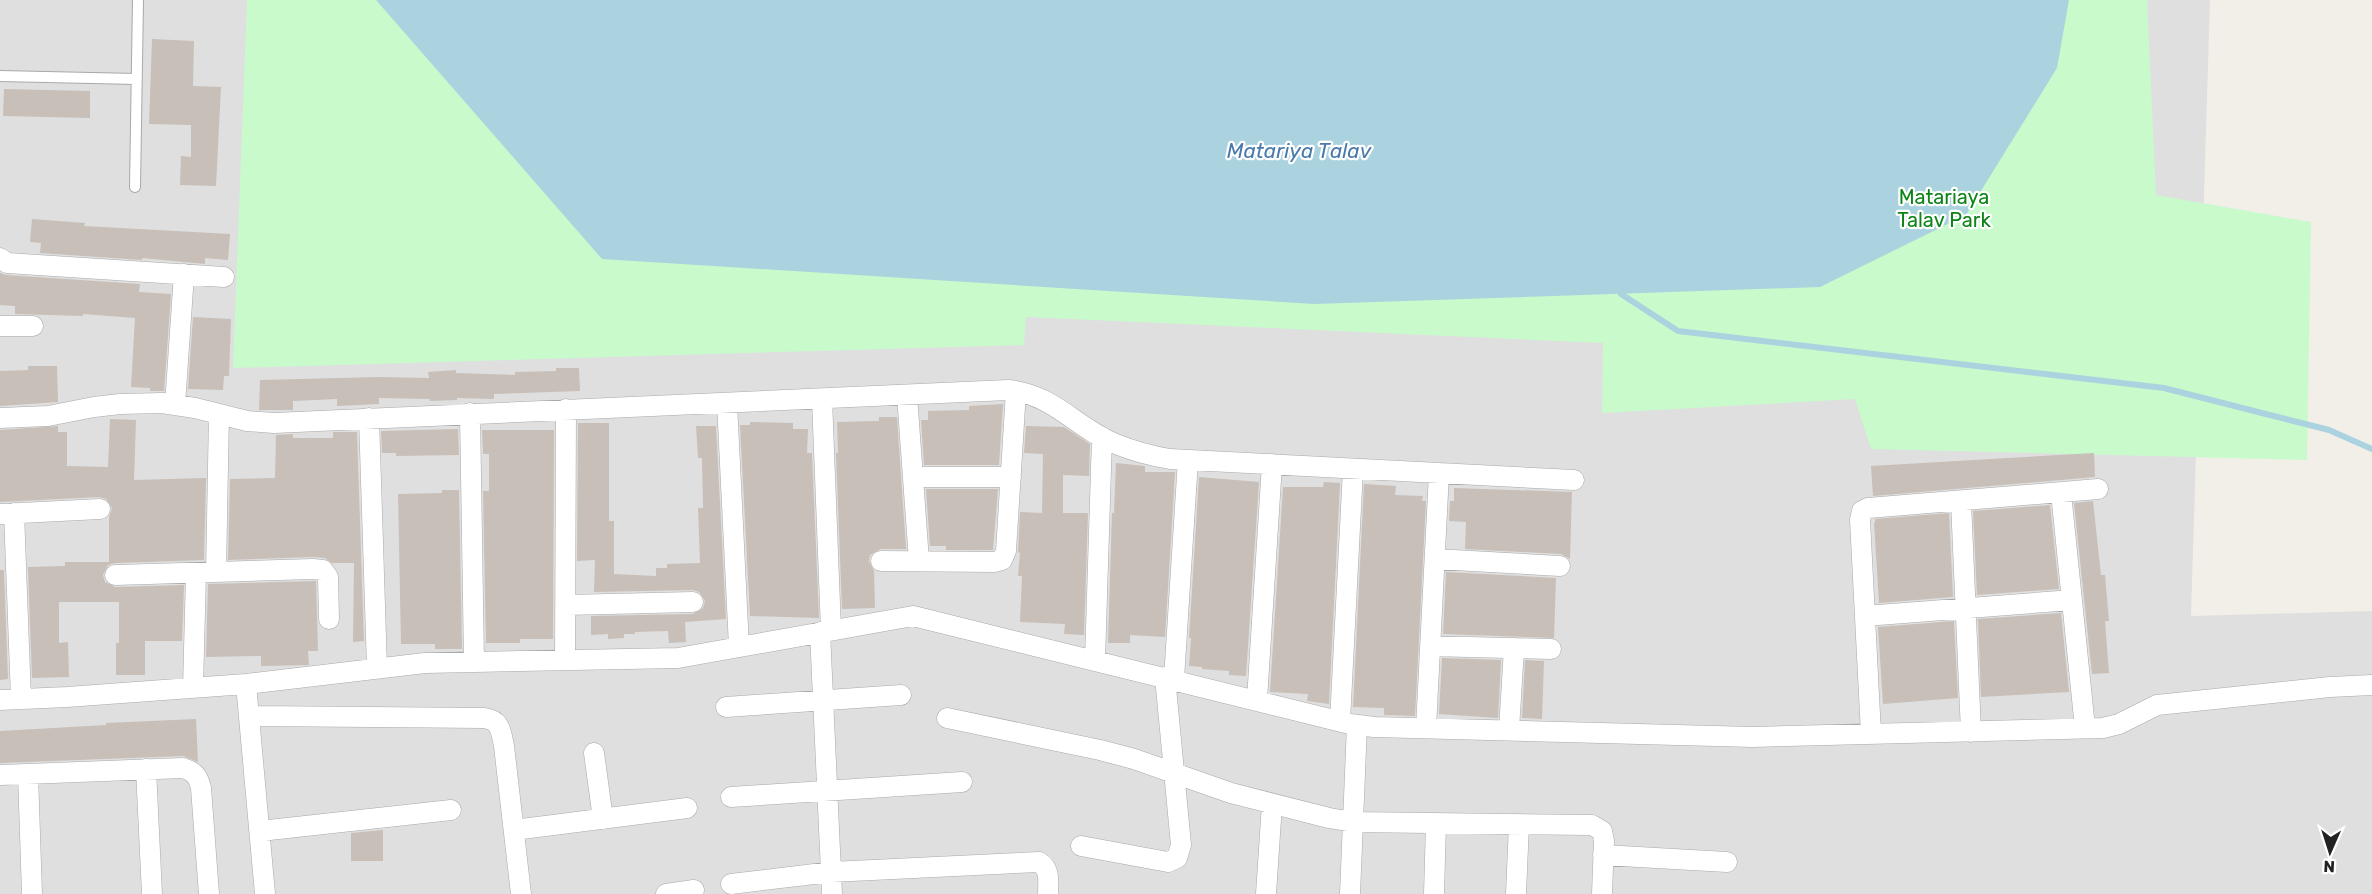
<svg xmlns="http://www.w3.org/2000/svg" width="2372" height="894" font-family="Rubik,sans-serif">
  <style>
    .residential { fill: #e0dfdf }
    .park { fill: #c8facc }
    .water { fill: #aad3df }
    .lines { fill: none; stroke-linecap: round; stroke-linejoin: round }
    .stream { stroke: #aad3df; stroke-width: 6 }
    .building { fill: #c7bfb8 }
    .lane-casing { stroke: #a9a9a9; stroke-width: 12 }
    .street-casing { stroke: #a9a9a9; stroke-width: 21 }
    .lane { stroke: #fff; stroke-width: 10 }
    .street { stroke: #fff; stroke-width: 20 }
    .labels { text-anchor: middle; stroke-width: 4.5; stroke-linejoin: round; paint-order: stroke }
    .park-label { font-size: 20px; fill: #0c8416; stroke: #fff }
    .water-label { font-size: 21px; font-style: italic; fill: #4a7aab; stroke: #fff }
  </style>
  <rect width="100%" height="100%" fill="#f2efe9"/>
  <path class="residential" d="M 0,0 L 2210,0 L 2191,616 L 2372,611 L 2372,894 L 0,894 Z"/>
  <path class="park" d="M 247,0 L 2147,0 L 2156,195 L 2311,222 L 2307,460 L 1871,449 L 1855,399 L 1602,413 L 1603,343 L 1026,317 L 1024,345 L 233,368 Z"/>
  <path class="water" d="M 376,0 L 2069,0 L 2057,68 L 1966,215 L 1820,287 L 1314,304 L 602,259 Z"/>
  <g class="lines">
    <path class="stream" d="M 1621,294 L 1678,331 L 2164,388 L 2329,430 L 2372,449"/>
  </g>
  <path class="building" d="M 152,39 L 194,41 L 193,86 L 221,87 L 216,186 L 180,185 L 181,156 L 191,157 L 191,125 L 149,124 Z
    M 4,89 L 90,91 L 90,118 L 3,116 Z
    M 32,219 L 85,223 L 84,226 L 230,234 L 228,260 L 205,258 L 205,264 L 142,258 L 142,260 L 40,253 L 41,243 L 30,242 Z
    M 0,273 L 6,275 L 140,284 L 139,292 L 171,294 L 164,391 L 150,391 L 150,388 L 131,387 L 135,318 L 83,314 L 83,316 L 15,314 L 15,306 L 0,305 Z
    M 193,317 L 231,319 L 229,376 L 224,376 L 223,390 L 188,389 Z
    M 28,366 L 57,366 L 58,402 L 0,406 L 0,371 L 28,370 Z
    M 556,368 L 579,368 L 580,391 L 494,394 L 494,399 L 457,398 L 457,400 L 430,401 L 430,399 L 379,398 L 379,404 L 337,406 L 337,399 L 293,401 L 293,410 L 259,410 L 260,380 L 379,377 L 429,378 L 428,372 L 456,370 L 456,373 L 515,375 L 515,372 L 556,371 Z
    M 1003,404 L 999,465 L 924,465 L 921,420 L 928,420 L 928,411 L 969,410 L 969,406 Z
    M 879,417 L 897,417 L 906,549 L 881,549 L 870,555 L 869,561 L 874,571 L 875,608 L 842,609 L 836,453 L 838,453 L 837,422 L 879,421 Z
    M 110,419 L 136,420 L 134,480 L 206,478 L 204,560 L 115,563 L 108,565 L 103,575 L 105,582 L 115,587 L 184,585 L 182,641 L 145,641 L 145,675 L 116,675 L 116,643 L 119,643 L 119,602 L 59,602 L 59,643 L 68,642 L 69,677 L 32,678 L 28,567 L 65,566 L 65,562 L 109,562 L 109,517 L 112,508 L 106,499 L 99,497 L 0,502 L 0,430 L 58,426 L 58,432 L 67,432 L 67,466 L 108,467 Z
    M 750,422 L 793,423 L 793,429 L 808,429 L 807,453 L 812,453 L 819,618 L 750,616 L 740,425 L 750,425 Z
    M 578,423 L 609,423 L 609,521 L 614,521 L 614,574 L 656,576 L 656,568 L 667,568 L 667,564 L 700,563 L 698,508 L 703,508 L 702,458 L 698,458 L 696,426 L 716,426 L 726,619 L 685,622 L 686,642 L 669,643 L 668,631 L 635,632 L 635,634 L 624,634 L 624,638 L 608,639 L 608,634 L 591,635 L 591,616 L 693,614 L 703,608 L 705,601 L 699,592 L 693,590 L 594,592 L 595,560 L 577,561 Z
    M 1026,426 L 1064,427 L 1090,444 L 1089,476 L 1063,475 L 1063,513 L 1088,513 L 1084,635 L 1064,634 L 1065,624 L 1020,622 L 1022,576 L 1018,576 L 1020,552 L 1018,553 L 1020,512 L 1042,513 L 1043,454 L 1024,453 Z
    M 458,429 L 459,455 L 396,456 L 396,453 L 382,453 L 381,431 Z
    M 482,430 L 554,430 L 553,639 L 520,639 L 520,643 L 486,643 L 483,491 L 489,491 L 489,454 L 483,454 Z
    M 333,432 L 357,432 L 364,641 L 353,642 L 354,563 L 332,563 L 325,558 L 313,557 L 228,560 L 230,479 L 275,478 L 276,435 L 293,434 L 293,438 L 333,438 Z
    M 2094,453 L 2095,477 L 1873,496 L 1871,466 Z
    M 1116,463 L 1145,466 L 1145,472 L 1175,472 L 1165,637 L 1130,635 L 1130,643 L 1108,643 L 1112,513 L 1114,513 Z
    M 1199,477 L 1259,482 L 1246,676 L 1229,675 L 1229,671 L 1202,669 L 1202,667 L 1189,666 L 1191,638 L 1189,638 Z
    M 1324,482 L 1340,483 L 1329,704 L 1307,701 L 1308,694 L 1270,692 L 1283,487 L 1323,487 Z
    M 1364,484 L 1396,486 L 1395,495 L 1423,496 L 1422,501 L 1426,501 L 1415,716 L 1384,715 L 1384,708 L 1353,707 Z
    M 1454,488 L 1572,492 L 1570,559 L 1561,554 L 1465,549 L 1466,522 L 1449,521 L 1450,501 L 1454,501 Z
    M 926,489 L 998,489 L 993,550 L 946,550 L 946,546 L 930,546 Z
    M 442,490 L 459,490 L 462,649 L 435,649 L 435,644 L 401,644 L 398,494 L 442,493 Z
    M 2093,501 L 2101,575 L 2105,575 L 2109,621 L 2105,621 L 2109,673 L 2092,674 L 2074,503 Z
    M 2050,505 L 2059,589 L 1977,595 L 1973,511 Z
    M 1949,513 L 1953,597 L 1879,603 L 1874,523 L 1875,523 L 1875,519 Z
    M 0,570 L 4,570 L 8,679 L 0,680 Z
    M 1446,572 L 1556,578 L 1554,638 L 1443,634 Z
    M 316,581 L 318,651 L 308,651 L 309,665 L 261,666 L 261,656 L 206,657 L 208,584 Z
    M 2061,613 L 2069,692 L 1981,697 L 1978,619 Z
    M 1954,621 L 1958,698 L 1883,704 L 1878,627 Z
    M 1442,658 L 1501,660 L 1498,718 L 1439,714 Z
    M 1525,660 L 1544,661 L 1542,719 L 1522,718 Z
    M 196,719 L 198,762 L 183,756 L 0,763 L 0,731 L 106,725 L 106,723 Z
    M 383,830 L 383,861 L 351,861 L 351,833 Z"/>
  <g class="lines">
    <defs>
      <path id="lane" d="M 0,76 L 137,79
        M 135,187 L 138,0"/>
      <path id="street" d="M 0,258 L 7,263 L 224,277
        M 0,326 L 33,326
        M 907,395 L 919,561
        M 822,399 L 831,630
        M 727,403 L 739,647
        M 175,405 L 184,274
        M 470,413 L 474,662
        M 0,418 L 48,416 L 94,407 L 120,404 L 162,403 L 195,408 L 247,421 L 274,423 L 1008,390 C 1056,395 1075,428 1116,444 C 1133,451 1152,456 1170,459 L 1574,480
        M 369,418 L 377,668
        M 913,477 L 1011,477
        M 2061,493 L 2085,728
        M 1961,502 L 1971,732
        M 14,513 L 21,699
        M 0,514 L 100,509
        M 1435,559 L 1560,566
        M 881,561 L 994,562 L 1002,560 L 1006,551 L 1016,391
        M 216,572 L 219,414
        M 115,575 L 313,569 L 323,570 L 328,577 L 329,619
        M 566,605 L 693,602
        M 1865,616 L 2072,600
        M 820,632 L 832,894
        M 1430,646 L 1551,649
        M 565,660 L 566,409
        M 1095,660 L 1102,437
        M 1174,679 L 1188,460
        M 246,684 L 265,894
        M 193,688 L 196,573
        M 0,700 L 67,697 L 246,684 L 425,663 L 678,658 L 913,616 L 1350,724 L 1374,727 L 1753,737 L 2103,728 L 2119,724 L 2157,705 L 2330,687 L 2372,685
        M 1257,700 L 1272,464
        M 726,707 L 901,695
        M 249,716 L 484,718 C 501,720 501,732 504,746 L 521,894
        M 947,718 L 1100,750 L 1134,759 L 1231,793 L 1329,818 L 1353,822 L 1592,825 L 1602,831 L 1604,841 L 1602,894
        M 1340,721 L 1353,469
        M 1426,728 L 1439,473
        M 1509,730 L 1514,648
        M 1871,734 L 1860,520 L 1862,511 L 1868,508 L 2098,489
        M 594,753 L 603,819
        M 146,769 L 152,894
        M 28,774 L 32,894
        M 0,775 L 183,768 C 195,772 198,776 201,788 L 209,894
        M 731,797 L 962,782
        M 514,830 L 687,808
        M 260,831 L 451,810
        M 1081,846 L 1168,862 L 1177,858 L 1181,845 L 1165,677
        M 1603,855 L 1727,862
        M 731,884 L 831,872 L 1039,862 C 1051,869 1048,882 1048,894
        M 666,894 L 694,890
        M 1266,894 L 1272,804
        M 1350,894 L 1357,725
        M 1434,894 L 1436,823
        M 1516,894 L 1519,824"/>
    </defs>
    <use href="#lane" class="lane-casing"/>
    <use href="#street" class="street-casing"/>
    <use href="#lane" class="lane"/>
    <use href="#street" class="street"/>
  </g>
  <g class="labels">
    <g class="park-label">
      <text x="1944" y="204">Matariaya<tspan x="1944" dy="23">Talav Park</tspan></text>
    </g>
    <g class="water-label">
      <text x="1299" y="158">Matariya Talav</text>
    </g>
  </g>
  <g transform="translate(2330 852) rotate(183)" stroke="#ffffff" stroke-width="4.5" paint-order="stroke">
  <path d="M0-4.5L10 22L0 15L-10 22Z" fill="#222222"/>
  <text y="-9" font-size="16" font-weight="bold" text-anchor="middle" fill="#222222">N</text>
  </g>
</svg>
